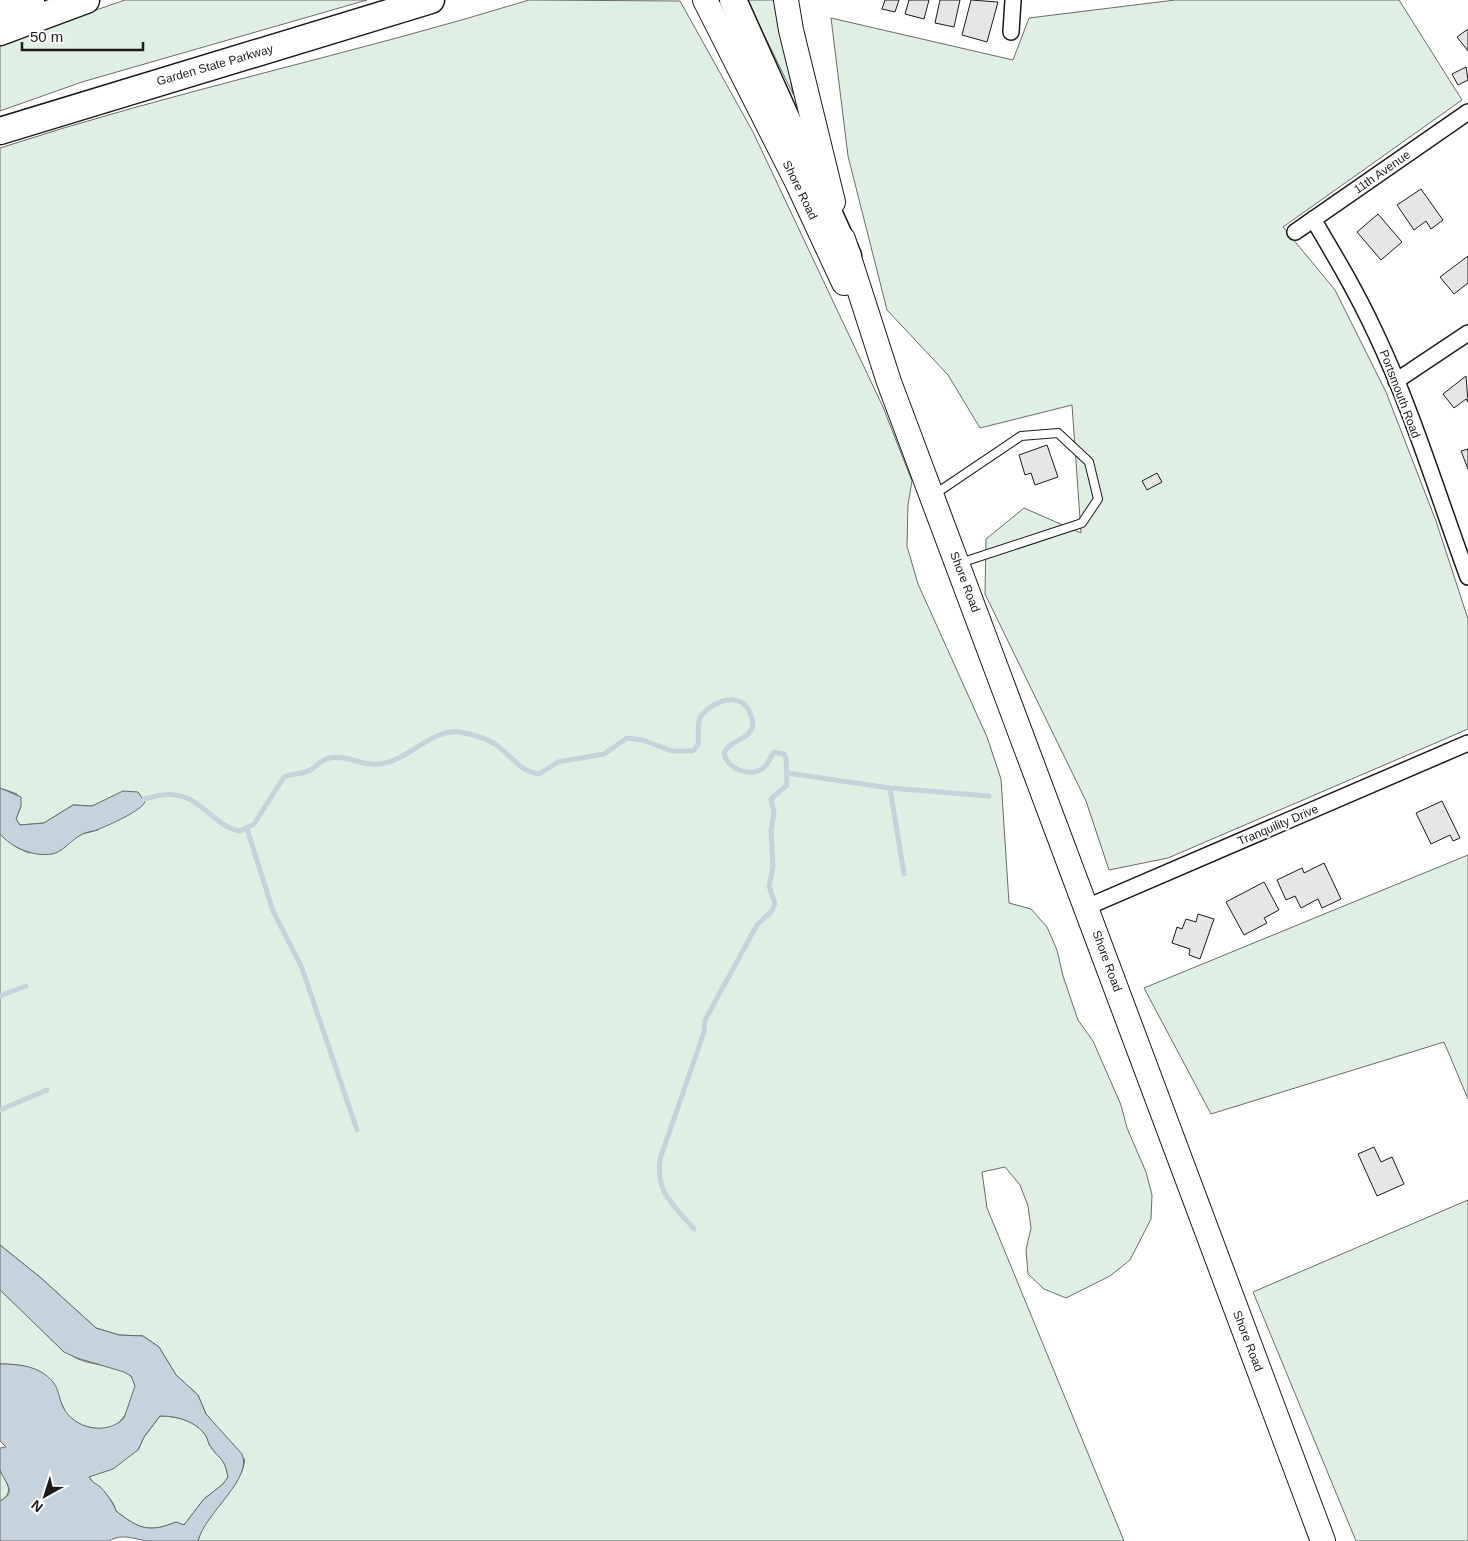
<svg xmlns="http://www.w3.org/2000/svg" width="1468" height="1541" font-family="Helvetica,sans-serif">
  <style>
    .green { fill: #e0efe3; stroke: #6a6a6a }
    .water { fill: #c6d2dc; stroke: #6a6a6a; fill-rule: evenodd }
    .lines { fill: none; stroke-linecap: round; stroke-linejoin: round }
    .stream { stroke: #c6d2dc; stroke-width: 5 }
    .building { fill: #e6e6e6; stroke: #1a1a1a }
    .service-casing { stroke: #1a1a1a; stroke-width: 10 }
    .minor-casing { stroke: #1a1a1a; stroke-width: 18 }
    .trunk-casing { stroke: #1a1a1a; stroke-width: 26 }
    .motorway-casing { stroke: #1a1a1a; stroke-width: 29 }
    .service { stroke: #fff; stroke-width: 8 }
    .minor { stroke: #fff; stroke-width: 15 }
    .trunk { stroke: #fff; stroke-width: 24 }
    .motorway { stroke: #fff; stroke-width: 26 }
    .labels { text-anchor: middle; stroke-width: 4; stroke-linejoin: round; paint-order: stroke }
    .street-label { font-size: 12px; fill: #1a1a1a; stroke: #fff }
  </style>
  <rect width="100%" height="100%" fill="#fff"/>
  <path class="green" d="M 125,0 L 367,0 L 82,82 L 0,111 L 0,43 Z
    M 529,0 L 680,1 L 753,132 L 883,407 L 912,481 L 908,505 L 907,546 L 918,584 L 987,737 L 1001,779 L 1009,903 L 1031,909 L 1047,927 L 1057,950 L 1063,976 L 1078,1020 L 1093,1041 L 1121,1105 L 1127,1128 L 1146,1172 L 1152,1195 L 1151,1219 L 1130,1260 L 1110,1276 L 1066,1298 L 1044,1289 L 1028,1274 L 1026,1250 L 1031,1228 L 1028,1206 L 1020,1185 L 1005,1167 L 982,1172 L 987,1208 L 1124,1541 L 198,1541 C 206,1509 239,1493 245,1460 L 206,1414 L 198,1395 L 176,1375 L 159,1347 L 143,1336 L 119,1335 L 96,1328 L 41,1278 L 0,1245 L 0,833 L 16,847 L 29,853 L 72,840 L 82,834 L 98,830 L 99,803 L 92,806 L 73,805 L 44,823 L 20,825 L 16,819 L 21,806 L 17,794 L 0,788 L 0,148 C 174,91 354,54 529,0 Z
    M 747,0 L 776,0 L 793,94 Z
    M 1175,0 L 1399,0 L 1462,100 L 1283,227 L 1335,290 L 1386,392 L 1436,521 L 1468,619 L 1468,729 L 1168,858 L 1109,870 L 1086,801 L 985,594 L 986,539 L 1024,508 L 1081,533 L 1072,405 L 980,428 L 948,375 L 887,310 L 848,156 L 831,18 L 1013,60 L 1029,18 Z
    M 1468,855 L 1468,1099 L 1444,1042 L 1211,1114 L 1144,988 Z
    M 1468,1200 L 1468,1541 L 1356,1541 L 1253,1292 Z
    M 0,1290 C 9,1299 19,1307 28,1315 C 44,1331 56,1348 76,1358 C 90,1365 106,1364 120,1370 C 125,1372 132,1375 134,1381 C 140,1394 123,1425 110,1428 C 103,1430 91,1428 84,1426 C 45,1413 76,1364 0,1364 Z
    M 160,1416 C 177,1416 196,1421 206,1436 C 208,1439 208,1444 211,1447 C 220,1461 224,1456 228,1477 L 223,1484 L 204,1499 L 184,1525 L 176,1522 C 149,1533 139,1529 116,1511 C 113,1496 96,1488 89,1477 L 138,1450 L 144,1437 Z
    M 0,1471 C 7,1482 15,1493 0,1501 Z"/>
  <path class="water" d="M 0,788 L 21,797 L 21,806 L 16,819 L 20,825 L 44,823 L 73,805 L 92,806 L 123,791 L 138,792 L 145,802 C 141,811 109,825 99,829 C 93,832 87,831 81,835 C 71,840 63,852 52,854 C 34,857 12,848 0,834 Z
    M 0,1245 L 41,1278 L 96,1328 L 119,1335 L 143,1336 L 159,1347 L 176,1375 L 198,1395 L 206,1414 L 242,1454 C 253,1479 205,1513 198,1541 C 182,1541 163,1541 147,1541 C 134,1539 122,1533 109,1541 L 0,1541 L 0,1501 C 20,1491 2,1481 0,1469 C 0,1463 0,1455 0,1448 L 6,1447 L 0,1441 L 0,1364 C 19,1364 40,1366 53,1382 C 59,1389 59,1399 63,1407 C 74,1429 107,1436 124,1418 L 135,1386 L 131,1376 L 124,1372 L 77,1358 L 64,1352 L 0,1290 ZM 160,1416 C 177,1416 196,1421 206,1436 C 208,1439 208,1444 211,1447 C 220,1461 224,1456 228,1477 L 223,1484 L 204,1499 L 184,1525 L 176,1522 C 149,1533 139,1529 116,1511 C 115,1506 104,1489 99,1486 C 95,1483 92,1482 89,1477 L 113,1469 L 138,1450 L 144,1437 Z"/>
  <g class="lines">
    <path class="stream" d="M 787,773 L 890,788 L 989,796
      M 890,788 L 904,874
      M 144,799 C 153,797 165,793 175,795 C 201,797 215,827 240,831 L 254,824 L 284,777 C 291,774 299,774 306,772 C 315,769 320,760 329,758 C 350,754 366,770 389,762 C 412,755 434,729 459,732 C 471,734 485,738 495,744 C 510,754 520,772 539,774 L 558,762 L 604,754 L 627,738 L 642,740 L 672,751 L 693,751 L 698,745 C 699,737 697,726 700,718 C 702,713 707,710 711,707 C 724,698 743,695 750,713 C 752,717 754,723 752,728 C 747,741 731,739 724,753 C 727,769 750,778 763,768 C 769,764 770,757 774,752 L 784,754 L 786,758 L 787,785 L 771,799 L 774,813 L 771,831 L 773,867 L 769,886 L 775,904 L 771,912 L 757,925 L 705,1020 L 704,1032 L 660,1159 C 656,1194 673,1204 694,1229
      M 247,829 L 273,911 L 302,968 L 357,1130
      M 0,996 L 26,986
      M 0,1110 L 47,1090"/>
  </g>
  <path class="building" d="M 885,0 L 899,0 L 895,12 L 882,9 Z
    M 909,0 L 929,0 L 924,19 L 905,14 Z
    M 940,0 L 960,0 L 954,27 L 935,23 Z
    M 971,0 L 998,2 L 987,42 L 962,35 Z
    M 1468,29 L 1468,51 L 1457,37 Z
    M 1466,67 L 1468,80 L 1458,85 L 1452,74 Z
    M 1421,189 L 1443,220 L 1431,229 L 1426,221 L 1414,230 L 1397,205 Z
    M 1378,214 L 1402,242 L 1381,260 L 1357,232 Z
    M 1468,256 L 1468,283 L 1454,294 L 1440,277 Z
    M 1466,376 L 1468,402 L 1466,399 L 1454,408 L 1443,394 Z
    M 1047,445 L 1058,477 L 1035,485 L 1031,473 L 1025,475 L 1019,455 Z
    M 1468,449 L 1468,469 L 1461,451 Z
    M 1157,473 L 1162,482 L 1147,490 L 1142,481 Z
    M 1442,801 L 1460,838 L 1453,841 L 1450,835 L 1431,844 L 1416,813 Z
    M 1324,863 L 1341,899 L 1322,908 L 1318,899 L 1301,908 L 1295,896 L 1286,900 L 1277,880 L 1302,868 L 1304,873 Z
    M 1264,882 L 1279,910 L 1264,918 L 1267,923 L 1244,935 L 1226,902 Z
    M 1198,914 L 1214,919 L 1200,959 L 1189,955 L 1190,949 L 1172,943 L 1177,927 L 1182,929 L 1186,919 L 1196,922 Z
    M 1374,1147 L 1381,1162 L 1392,1157 L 1404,1184 L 1377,1196 L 1358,1154 Z"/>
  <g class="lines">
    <defs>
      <path id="service" d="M 935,494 L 1021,436 L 1058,433 L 1089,462 L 1098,499 L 1082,523 L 960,563"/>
      <path id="minor" d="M 1011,32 L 1013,0
        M 1313,219 C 1335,256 1357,293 1375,332 C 1412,409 1438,496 1468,577
        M 1295,232 L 1468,112
        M 1396,381 L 1468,333
        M 1087,907 L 1468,743"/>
      <path id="trunk" d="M 705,0 L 797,182 L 844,283
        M 786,0 L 791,30 L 833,202
        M 843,239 L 889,382 L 1323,1541"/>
      <path id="motorway" d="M 733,0 L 848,256
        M 0,13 L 31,0
        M 0,32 L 86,0
        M 0,131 L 431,0"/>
    </defs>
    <use href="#service" class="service-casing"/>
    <use href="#minor" class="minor-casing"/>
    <use href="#trunk" class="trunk-casing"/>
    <use href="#motorway" class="motorway-casing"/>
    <use href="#service" class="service"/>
    <use href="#minor" class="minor"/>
    <use href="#trunk" class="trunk"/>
    <use href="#motorway" class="motorway"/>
  </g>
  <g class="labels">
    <g class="street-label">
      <text transform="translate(215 65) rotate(-16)" y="4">Garden State Parkway</text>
      <text transform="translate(1382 172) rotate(-35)" y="4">11th Avenue</text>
      <text transform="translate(800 190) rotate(64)" y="4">Shore Road</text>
      <text transform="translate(1400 394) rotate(69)" y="4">Portsmouth Road</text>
      <text transform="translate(965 582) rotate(69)" y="4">Shore Road</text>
      <text transform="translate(1278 825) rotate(-23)" y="4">Tranquility Drive</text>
      <text transform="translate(1107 961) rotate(70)" y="4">Shore Road</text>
      <text transform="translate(1248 1341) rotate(69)" y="4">Shore Road</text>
    </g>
  </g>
  <g transform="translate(45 1496) rotate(219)" stroke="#ffffff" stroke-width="4" paint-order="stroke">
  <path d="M0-4L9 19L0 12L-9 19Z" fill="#1a1a1a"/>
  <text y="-8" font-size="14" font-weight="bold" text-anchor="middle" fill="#1a1a1a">N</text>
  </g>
  <path d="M22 42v8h121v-8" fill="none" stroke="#1a1a1a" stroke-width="2.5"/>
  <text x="30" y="42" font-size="15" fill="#1a1a1a" stroke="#ffffff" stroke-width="4" paint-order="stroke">50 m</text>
</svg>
